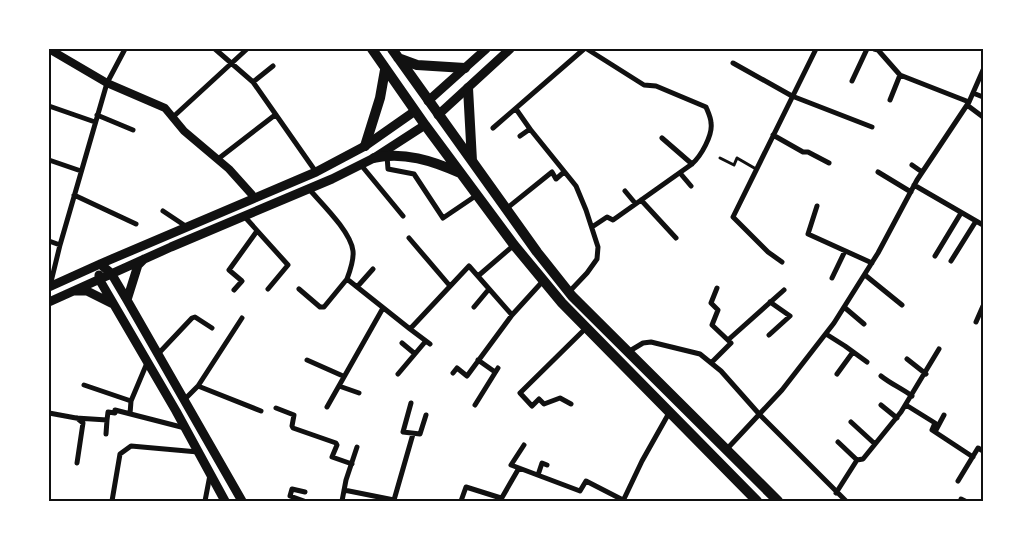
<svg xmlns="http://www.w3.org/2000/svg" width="1032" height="550" font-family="Figtree,sans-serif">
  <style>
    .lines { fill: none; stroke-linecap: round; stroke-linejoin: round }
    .service { stroke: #111; stroke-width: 3 }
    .minor { stroke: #111; stroke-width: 5 }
    .tertiary { stroke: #111; stroke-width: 8 }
    .secondary { stroke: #111; stroke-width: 9 }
    .primary { stroke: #111; stroke-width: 10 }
    .neatline { fill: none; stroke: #111; stroke-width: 2 }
  </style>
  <rect width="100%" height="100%" fill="#fff"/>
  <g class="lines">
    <path class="service" d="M 720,158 L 734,165 L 737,158 L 756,169"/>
    <path class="minor" d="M 215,49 L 253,82 L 316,172
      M 587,49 L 644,85 L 656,86 L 706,107 C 708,112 711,118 711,123 C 713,135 701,156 692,164 L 613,220 L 607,217 L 592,227
      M 874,49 L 878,50 L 900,75 L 969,102
      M 733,63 L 792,96 L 872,127
      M 852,81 L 867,49
      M 253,82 L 273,66
      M 973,93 L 983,97
      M 890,100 L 900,75
      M 967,105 L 983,117
      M 49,106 L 95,122
      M 516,109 L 530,129 L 576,186 L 586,210 L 598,247 L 597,259 L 587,273 L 569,292
      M 97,115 L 133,130
      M 173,117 L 247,49
      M 493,128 L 584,49
      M 773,135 L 803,152 L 808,152 L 829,163
      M 520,136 L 530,129
      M 662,138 L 692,164
      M 387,156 L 388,169 L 414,174 L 443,218 L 477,195
      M 218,159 L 275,115
      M 49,160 L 81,171
      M 361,165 L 403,216
      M 912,165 L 922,172
      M 878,172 L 911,192
      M 680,173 L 691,186
      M 914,185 L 983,225
      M 309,189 C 322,204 351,232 353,251 C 354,260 350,271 347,279 L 410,329 L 469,266 L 512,315
      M 625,191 L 635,203
      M 74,195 L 136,224
      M 641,200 L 676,238
      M 817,206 L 808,234 L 872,263
      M 506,209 L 552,172 L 556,179 L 564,172
      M 163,211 L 187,227
      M 244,216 L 288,265 L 268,289
      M 409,238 L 450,286
      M 49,241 L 60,245
      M 935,256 L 961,213
      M 951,261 L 976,221
      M 782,262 L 768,252 L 733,217 L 816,49
      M 865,275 L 902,305
      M 478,276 L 514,245
      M 832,278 L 845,251
      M 50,286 L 60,245 L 107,83 L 125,49
      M 357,287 L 373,269
      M 299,289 L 320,307 L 324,307 L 347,279
      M 234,290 L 242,281 L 229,270 L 257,231
      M 474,307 L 489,289
      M 844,307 L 864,324
      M 976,322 L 983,306
      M 410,329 L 430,344
      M 826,334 L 845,346 L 867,362
      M 769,335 L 790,316 L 770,302
      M 728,340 L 784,290
      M 402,343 L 414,353
      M 628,352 L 643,343 L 651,342 L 700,354 L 721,371 L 760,415 L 846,501
      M 158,354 L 192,318 L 195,317 L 212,328
      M 907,359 L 926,374
      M 307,360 L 343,376
      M 478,360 L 495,372
      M 711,363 L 731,343 L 712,325 L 718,310 L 711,303 L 717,288
      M 453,373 L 457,368 L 467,376 L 512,315 L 543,281
      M 398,374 L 425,342
      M 837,374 L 853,352
      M 881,376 C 891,384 901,388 912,396
      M 84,385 L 131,401
      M 198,386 L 261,411
      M 339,386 L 359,393
      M 184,400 L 198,386 L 242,318
      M 411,403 L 403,432 L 420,434 L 426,415
      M 571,404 L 560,398 L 544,404 L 539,399 L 532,406 L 520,393 L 586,328
      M 475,405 L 498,368
      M 881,405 L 897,418
      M 906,405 L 935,423 L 932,430 L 973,457
      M 327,407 L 383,308
      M 276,408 L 294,415 L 292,426 L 293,428 L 336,443 L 337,445 L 332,457 L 352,464
      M 49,413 L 76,418 L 107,420 L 108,412 L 115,413 L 115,410 L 185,428
      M 130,414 L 131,401 L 147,363
      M 77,418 L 83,423 L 77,463
      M 851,422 L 875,444
      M 936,430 L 944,415
      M 106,434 L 107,420
      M 838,442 L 857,460
      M 524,445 L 511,465 L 580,491 L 586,481 L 623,500
      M 726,450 L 782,390 L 834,323 L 878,253 L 917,180 L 969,102 L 983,70
      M 538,475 L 542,463 L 547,465
      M 958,481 L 978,448 L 983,451
      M 344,490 L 394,500 L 413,434
      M 836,493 L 857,460 L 863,459 L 901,412 L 939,349
      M 961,499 L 965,501
      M 112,501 L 120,454 L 131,446 L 198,452
      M 205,501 L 210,475
      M 304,501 L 290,496 L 292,489 L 305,492
      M 342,501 L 346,480 L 357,447
      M 461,501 L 466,487 L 501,498
      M 500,501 L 519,468
      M 623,501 L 642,461 L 669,413"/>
    <path class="tertiary" d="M 49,49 L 107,83 L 165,108 L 184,131 L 229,169 L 255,198"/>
    <path class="secondary" d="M 428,101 L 486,49
      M 438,115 L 510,49
      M 100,264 L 111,273 L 127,300 L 242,501
      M 99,275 L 99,279 L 176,411 L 225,501
      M 49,287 L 100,264 L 316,172 L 365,146 L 415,111
      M 74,291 L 87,291 L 113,304
      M 127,300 L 138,265 L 144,259
      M 49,302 L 171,247 L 332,179 L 374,158 L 425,125"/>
    <path class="primary" d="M 372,49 L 425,125 L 514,245 L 562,303 L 757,501
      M 392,49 L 537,252 L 572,296 L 778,501
      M 398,58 L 417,65 L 465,68
      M 468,88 L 472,161
      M 365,146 L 380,98 L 385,70
      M 374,158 C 403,151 433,161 460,173"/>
  </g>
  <rect width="1032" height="550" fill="none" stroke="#ffffff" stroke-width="100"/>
  <rect x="50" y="50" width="932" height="450" class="neatline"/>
</svg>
